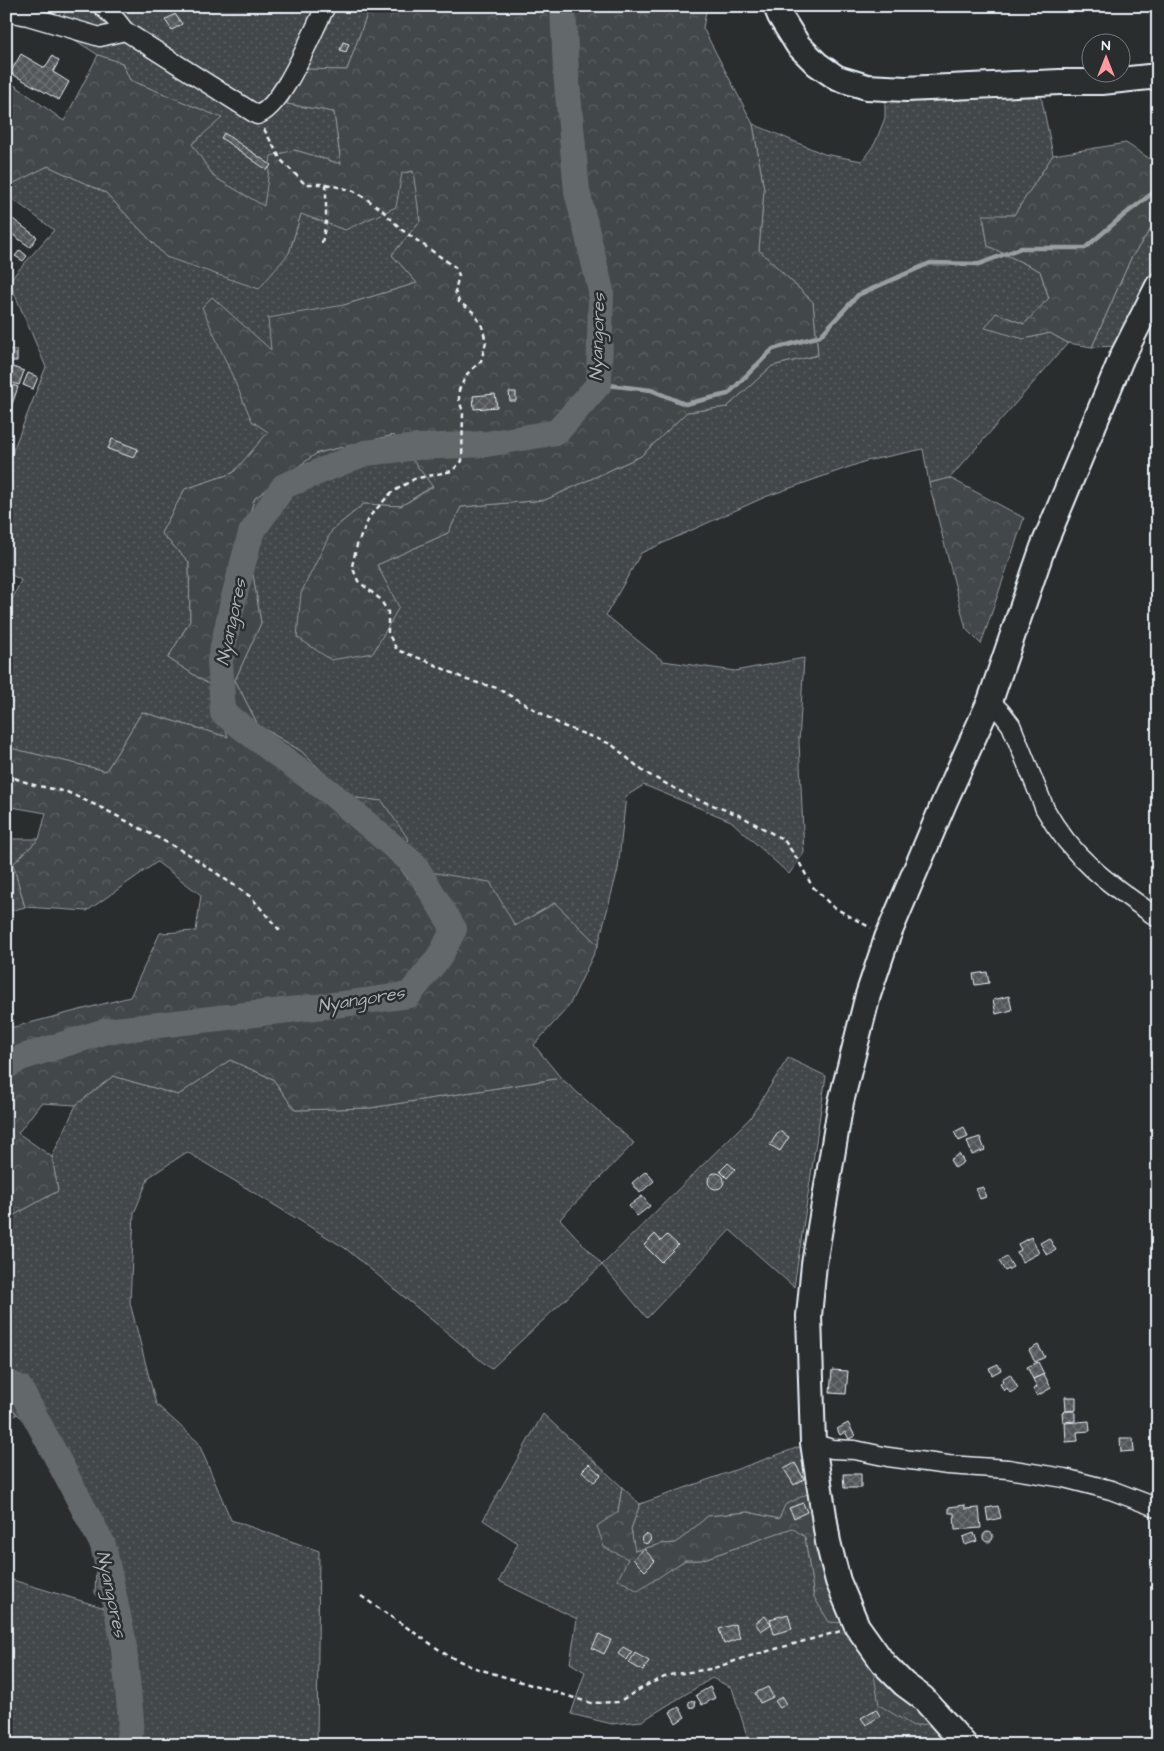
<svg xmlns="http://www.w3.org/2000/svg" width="1164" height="1751" font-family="'Architects Daughter',sans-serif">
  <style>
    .green { fill: url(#green-dots); stroke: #959ca0 }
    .forest { fill: url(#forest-crowns); stroke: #959ca0 }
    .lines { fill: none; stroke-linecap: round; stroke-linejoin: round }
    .stream { stroke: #989fa3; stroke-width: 4.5 }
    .river { stroke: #63686b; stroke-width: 26 }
    .building { fill: url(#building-cross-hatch); stroke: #e8f1f8 }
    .street-casing { stroke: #e8f1f8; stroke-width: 21 }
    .secondary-casing { stroke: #e8f1f8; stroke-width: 28 }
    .path { stroke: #e8f1f8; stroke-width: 2.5; stroke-dasharray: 5 4; stroke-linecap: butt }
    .street { stroke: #2a2d2e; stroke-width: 18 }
    .secondary { stroke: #2a2d2e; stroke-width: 24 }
    .labels { text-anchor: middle; stroke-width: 5; stroke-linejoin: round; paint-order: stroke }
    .water-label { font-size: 18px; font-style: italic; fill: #acb3b9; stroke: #2a2d2e }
  </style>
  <defs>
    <pattern id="green-dots" width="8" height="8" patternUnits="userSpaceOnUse" patternTransform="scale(1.25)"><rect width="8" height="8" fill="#424648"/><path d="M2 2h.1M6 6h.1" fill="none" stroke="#5d6163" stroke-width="1.8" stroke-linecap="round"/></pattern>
    <pattern id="forest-crowns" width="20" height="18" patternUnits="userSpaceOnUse" patternTransform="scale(1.25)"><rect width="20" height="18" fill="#424648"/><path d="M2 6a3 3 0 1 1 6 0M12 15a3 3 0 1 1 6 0" fill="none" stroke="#5d6163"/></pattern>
    <pattern id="building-cross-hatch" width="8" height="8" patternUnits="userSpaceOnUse" patternTransform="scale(1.25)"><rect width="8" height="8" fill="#535759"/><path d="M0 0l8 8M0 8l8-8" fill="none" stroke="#6c7072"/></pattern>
  </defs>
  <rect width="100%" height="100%" fill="#2a2d2e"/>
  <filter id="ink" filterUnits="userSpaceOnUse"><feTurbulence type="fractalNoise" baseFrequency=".02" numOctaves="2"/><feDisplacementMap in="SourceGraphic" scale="10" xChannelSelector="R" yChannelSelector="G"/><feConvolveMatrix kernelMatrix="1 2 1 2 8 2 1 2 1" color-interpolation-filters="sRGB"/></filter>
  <g filter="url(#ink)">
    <path class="green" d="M 70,6 L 370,6 L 347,70 L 304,69 L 287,104 L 334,112 L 341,164 L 295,150 L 265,207 L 214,177 L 191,144 L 221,118 L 130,80 L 122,63 L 98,55 L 55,27 Z
      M 1040,91 L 1053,155 L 1014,215 L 983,216 L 988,246 L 1040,271 L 1049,299 L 1024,324 L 996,313 L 1024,339 L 1050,333 L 1068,343 L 950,478 L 929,483 L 923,449 L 866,461 L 765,497 L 641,553 L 606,615 L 663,661 L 735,671 L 804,658 L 799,742 L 804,853 L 789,874 L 731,821 L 644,785 L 626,796 L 618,869 L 598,945 L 555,903 L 515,926 L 430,872 L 408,880 L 388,852 L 408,840 L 382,801 L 348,797 L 301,751 L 258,725 L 235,680 L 261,623 L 253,575 L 238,546 L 255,498 L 317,453 L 394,435 L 433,486 L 401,506 L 364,504 L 332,530 L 398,607 L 377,565 L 448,533 L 461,507 L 545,500 L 641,456 L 687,412 L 727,407 L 772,366 L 818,355 L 813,302 L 759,250 L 764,190 L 753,124 L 824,154 L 862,161 L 875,143 L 885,118 L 885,93 Z
      M 48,166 L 106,193 L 166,257 L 289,253 L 301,214 L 402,173 L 414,171 L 420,221 L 392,255 L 417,283 L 344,305 L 271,351 L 212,297 L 269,432 L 233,473 L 185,489 L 161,533 L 189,562 L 190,621 L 168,658 L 210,685 L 228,737 L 142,712 L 106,771 L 6,747 L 6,613 L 21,580 L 6,572 L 6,468 L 46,367 L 9,281 L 54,230 L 6,194 L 6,187 Z
      M 1158,218 L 1158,267 L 1116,346 L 1092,347 L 1131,258 Z
      M 6,839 L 39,839 L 13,864 L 25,907 L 6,912 Z
      M 788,1058 L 826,1076 L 794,1287 L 730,1230 L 647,1318 L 602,1265 L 491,1369 L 345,1248 L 187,1152 L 149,1177 L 134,1213 L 130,1303 L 156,1404 L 198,1442 L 231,1520 L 319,1551 L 317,1745 L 6,1745 L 6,1578 L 108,1609 L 95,1593 L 97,1545 L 34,1428 L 17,1414 L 6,1401 L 6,1209 L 14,1215 L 58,1191 L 52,1157 L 76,1105 L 113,1076 L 178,1095 L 230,1060 L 273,1079 L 295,1110 L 370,1108 L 561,1078 L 634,1143 L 560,1219 L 602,1265 L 750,1118 Z
      M 543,1414 L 622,1487 L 618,1512 L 628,1559 L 637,1590 L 685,1560 L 701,1560 L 792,1528 L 805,1536 L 814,1597 L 847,1623 L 954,1745 L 750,1745 L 732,1688 L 712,1678 L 642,1721 L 612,1724 L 571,1714 L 585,1672 L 570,1663 L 577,1619 L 499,1581 L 518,1543 L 483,1520 Z
      M 802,1446 L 811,1492 L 779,1519 L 748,1512 L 708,1516 L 676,1543 L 661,1544 L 634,1551 L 631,1529 L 640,1504 Z"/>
    <path class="forest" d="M 370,6 L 707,6 L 703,28 L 753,124 L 764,190 L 759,250 L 813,302 L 818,355 L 772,366 L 727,407 L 687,412 L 641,456 L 545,500 L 461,507 L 448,533 L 377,565 L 399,607 L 373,653 L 331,660 L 297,637 L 301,593 L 332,530 L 364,504 L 401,506 L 433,487 L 394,435 L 317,453 L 255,498 L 238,546 L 253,575 L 261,623 L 235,680 L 258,725 L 301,751 L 348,797 L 382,801 L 409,840 L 388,852 L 408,879 L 430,872 L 490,882 L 515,926 L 555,903 L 598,945 L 569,1006 L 534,1045 L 561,1078 L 370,1108 L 295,1110 L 273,1079 L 230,1060 L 178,1095 L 113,1076 L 76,1105 L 41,1103 L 18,1133 L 52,1157 L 58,1191 L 14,1215 L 6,1209 L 6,1029 L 130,997 L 160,933 L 196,931 L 201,895 L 157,862 L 87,911 L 25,907 L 13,864 L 39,839 L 46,813 L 6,806 L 6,747 L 106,771 L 142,712 L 228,737 L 210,685 L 168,658 L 190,621 L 189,562 L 161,533 L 185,489 L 233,473 L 268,432 L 252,421 L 202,307 L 212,297 L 271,350 L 268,318 L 344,305 L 417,283 L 392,255 L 420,221 L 413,171 L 402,173 L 396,207 L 345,230 L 301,214 L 289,253 L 259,289 L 166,257 L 106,193 L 48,166 L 6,187 L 6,79 L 64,121 L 98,55 L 122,63 L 130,80 L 222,118 L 192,144 L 214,177 L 264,206 L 271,156 L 295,150 L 341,164 L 334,112 L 287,104 L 304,69 L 347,70 Z
      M 1126,143 L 1156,163 L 1158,163 L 1158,218 L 1131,258 L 1092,347 L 1068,343 L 1050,333 L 1024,339 L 985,328 L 996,313 L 1024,324 L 1049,298 L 1040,271 L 988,246 L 983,215 L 1014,215 L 1053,155 Z
      M 950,478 L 1024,518 L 981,644 L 966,629 L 929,483 Z
      M 6,1401 L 17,1414 L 6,1422 Z
      M 622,1487 L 640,1504 L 631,1529 L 635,1551 L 661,1544 L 676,1543 L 708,1516 L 748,1512 L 779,1519 L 785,1505 L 811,1492 L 847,1623 L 829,1622 L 814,1597 L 805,1537 L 792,1528 L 701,1560 L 685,1560 L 638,1591 L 618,1579 L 628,1559 L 604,1547 L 597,1526 L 618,1512 Z
      M 872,1663 L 933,1723 L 913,1726 L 879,1705 Z"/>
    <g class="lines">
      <path class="stream" d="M 599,384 L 651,390 L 685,404 L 728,394 L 773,349 L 820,336 L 858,295 L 930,263 L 979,264 L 1021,248 L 1085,248 L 1124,215 L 1158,189"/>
      <path class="river" d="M 6,1067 L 20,1058 L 106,1031 L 351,1003 L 409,995 L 440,956 L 454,929 L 415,865 L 331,793 L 273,751 L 223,713 L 220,660 L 234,597 L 251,533 L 284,486 L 365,453 L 418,447 L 487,444 L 557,432 L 599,384 L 601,291 L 577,191 L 566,72 L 563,6
        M 6,1382 L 20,1388 L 103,1545 L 123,1639 L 131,1720 L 128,1745"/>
    </g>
    <path class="building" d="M 175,14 L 182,24 L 172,30 L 165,20 Z
      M 343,42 L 349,44 L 346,52 L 340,50 Z
      M 21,54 L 45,68 L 52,56 L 59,61 L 53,72 L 69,82 L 59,100 L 10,73 Z
      M 224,133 L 271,165 L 267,170 L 221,138 Z
      M 6,214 L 37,237 L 30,247 L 6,230 Z
      M 20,250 L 27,256 L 23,261 L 15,256 Z
      M 6,349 L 17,350 L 17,361 L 6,361 Z
      M 13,367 L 24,371 L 19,385 L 6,381 L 9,371 L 11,372 Z
      M 28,373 L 38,377 L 33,389 L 23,385 Z
      M 6,383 L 18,387 L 9,413 L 6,412 Z
      M 509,392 L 516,392 L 516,401 L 510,401 Z
      M 495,394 L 497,407 L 474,409 L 473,396 Z
      M 112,439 L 138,449 L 134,458 L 108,449 Z
      M 987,972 L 989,983 L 975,985 L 973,974 Z
      M 1009,996 L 1012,1010 L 996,1014 L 993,1000 Z
      M 964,1127 L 968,1137 L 959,1141 L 954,1132 Z
      M 779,1131 L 789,1137 L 780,1151 L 770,1145 Z
      M 980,1137 L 985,1150 L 972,1155 L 967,1141 Z
      M 959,1154 L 964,1162 L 955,1168 L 950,1160 Z
      M 728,1163 L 735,1169 L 727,1178 L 720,1171 Z
      M 646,1171 L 654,1181 L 640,1193 L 632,1183 Z
      M708 1181a8 8 0 1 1 16 0a8 8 0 1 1-16 0Z
      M 983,1187 L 986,1197 L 980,1199 L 976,1189 Z
      M 642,1196 L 650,1206 L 637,1216 L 629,1206 Z
      M 655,1234 L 661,1241 L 667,1235 L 678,1245 L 661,1262 L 644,1245 Z
      M 1031,1237 L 1039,1253 L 1022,1262 L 1017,1252 L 1021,1250 L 1018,1244 Z
      M 1049,1238 L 1056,1250 L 1047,1255 L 1040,1243 Z
      M 1007,1257 L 1013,1267 L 1005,1271 L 999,1261 Z
      M 1038,1345 L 1045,1357 L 1035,1362 L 1029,1350 Z
      M 1038,1362 L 1044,1374 L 1033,1379 L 1027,1367 Z
      M 998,1364 L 1001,1370 L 992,1375 L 989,1368 Z
      M 832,1370 L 848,1371 L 846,1394 L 830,1393 Z
      M 1010,1374 L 1018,1388 L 1010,1393 L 1007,1388 L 1004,1391 L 1000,1384 L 1003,1382 L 1002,1379 Z
      M 1044,1374 L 1051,1388 L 1037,1396 L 1033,1389 L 1037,1387 L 1033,1379 Z
      M 1065,1397 L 1076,1397 L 1076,1410 L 1066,1411 Z
      M 1066,1411 L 1075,1411 L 1075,1421 L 1063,1422 L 1062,1412 Z
      M 1089,1421 L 1090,1431 L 1077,1432 L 1078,1441 L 1066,1442 L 1065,1423 Z
      M 848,1423 L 855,1436 L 849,1439 L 845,1432 L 840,1435 L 837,1429 Z
      M 1120,1438 L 1133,1438 L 1134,1451 L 1121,1452 Z
      M 795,1463 L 804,1479 L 794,1485 L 784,1469 Z
      M 589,1464 L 601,1475 L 594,1482 L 582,1471 Z
      M 843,1474 L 861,1474 L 861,1488 L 844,1488 Z
      M 803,1503 L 807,1512 L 794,1518 L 789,1508 Z
      M 965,1505 L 965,1509 L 979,1508 L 981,1528 L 955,1530 L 954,1513 L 949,1513 L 949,1507 Z
      M 998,1506 L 1001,1518 L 988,1521 L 986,1508 Z
      M983 1537a5 5 0 1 1 10 0a5 5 0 1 1-10 0Z
      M 974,1533 L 977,1541 L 965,1545 L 963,1537 Z
      M641.5 1539a4.5 4.5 0 1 1 9 0a4.5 4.5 0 1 1-9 0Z
      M 644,1549 L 655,1561 L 645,1571 L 633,1559 Z
      M 788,1614 L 792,1629 L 774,1634 L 770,1619 Z
      M 765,1616 L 771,1624 L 761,1631 L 755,1623 Z
      M 735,1624 L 740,1638 L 724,1644 L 719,1629 Z
      M 599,1634 L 611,1640 L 604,1654 L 592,1648 Z
      M 623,1647 L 632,1652 L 627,1660 L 618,1654 Z
      M 635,1653 L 649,1661 L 643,1671 L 629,1663 Z
      M 710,1687 L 715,1698 L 702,1705 L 696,1695 Z
      M 768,1687 L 773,1697 L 760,1703 L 755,1693 Z
      M 782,1697 L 786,1704 L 780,1708 L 775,1701 Z
      M688.5 1704a3.5 3.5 0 1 1 7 0a3.5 3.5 0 1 1-7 0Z
      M 679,1707 L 685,1717 L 676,1723 L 670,1712 Z
      M 876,1709 L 880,1716 L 866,1725 L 861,1718 Z"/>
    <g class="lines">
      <defs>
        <path id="street" d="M 102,6 L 117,21 L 125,31 L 257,115 C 284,107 312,31 326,6
          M 6,12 L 28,16 L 100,37 L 125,31
          M 990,701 L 1001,712 L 1011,725 L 1045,809 C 1073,860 1112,886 1158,918
          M 813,1443 L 832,1449 L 855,1450 L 888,1457 L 948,1465 L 1008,1469 L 1064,1478 L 1111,1490 L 1158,1508"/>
        <path id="secondary" d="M 776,6 L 780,16 L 798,45 L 817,64 L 837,78 L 867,87 L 906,89 L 1060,82 L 1102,82 L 1158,76
          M 965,1745 L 923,1698 L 904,1684 L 884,1664 L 857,1626 L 838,1581 L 828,1542 L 813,1443 L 809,1316 L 814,1264 L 841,1102 L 868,995 L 887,938 L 944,803 L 990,701 L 1043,547 L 1122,357 L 1158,286"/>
      </defs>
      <use href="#street" class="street-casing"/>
      <use href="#secondary" class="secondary-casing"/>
      <path class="path" d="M 264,129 L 281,160 L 305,184 L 326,184 L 354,191 L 380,208 L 402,230 L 455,267 L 459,275 L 455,291 L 459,302 L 473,312 L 482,326 L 486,342 L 481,361 L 467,374 L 459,390 L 459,400 L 463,412 L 462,461 L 452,471 L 414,479 L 391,493 L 370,516 L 357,545 L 352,566 L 358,581 L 380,599 L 388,612 L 388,633 L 397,650 L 427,661 L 467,680 L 497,688 L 563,726 L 611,744 L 644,772 L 691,797 L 739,815 L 784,840 L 798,860 L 812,886 L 833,907 L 871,928
        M 322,243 L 326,222 L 326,184
        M 6,775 L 34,785 L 67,792 L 104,809 L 190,855 L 251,897 L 281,932
        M 361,1596 L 447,1655 L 472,1667 L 591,1703 L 618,1702 L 647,1685 L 669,1675 L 711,1669 L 750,1656 L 841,1631"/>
      <use href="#street" class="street"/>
      <use href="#secondary" class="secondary"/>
    </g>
  </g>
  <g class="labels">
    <g class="water-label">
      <text transform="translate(597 337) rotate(-88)" y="6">Nyangores</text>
      <text transform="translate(231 622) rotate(-78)" y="6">Nyangores</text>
      <text transform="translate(361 999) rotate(-9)" y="6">Nyangores</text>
      <text transform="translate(112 1594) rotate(78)" y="6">Nyangores</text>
    </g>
  </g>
  <rect width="1164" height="1751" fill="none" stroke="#2a2d2e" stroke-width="25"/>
  <rect x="12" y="12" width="1139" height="1726" fill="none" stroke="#e8f1f8" stroke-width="2" filter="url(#ink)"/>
  <g transform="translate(1106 58)"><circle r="24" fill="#2a2d2e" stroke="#767b7f"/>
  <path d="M0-4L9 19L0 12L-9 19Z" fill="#ff9aa2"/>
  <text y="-8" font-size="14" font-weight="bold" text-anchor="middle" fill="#e8f1f8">N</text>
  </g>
</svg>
